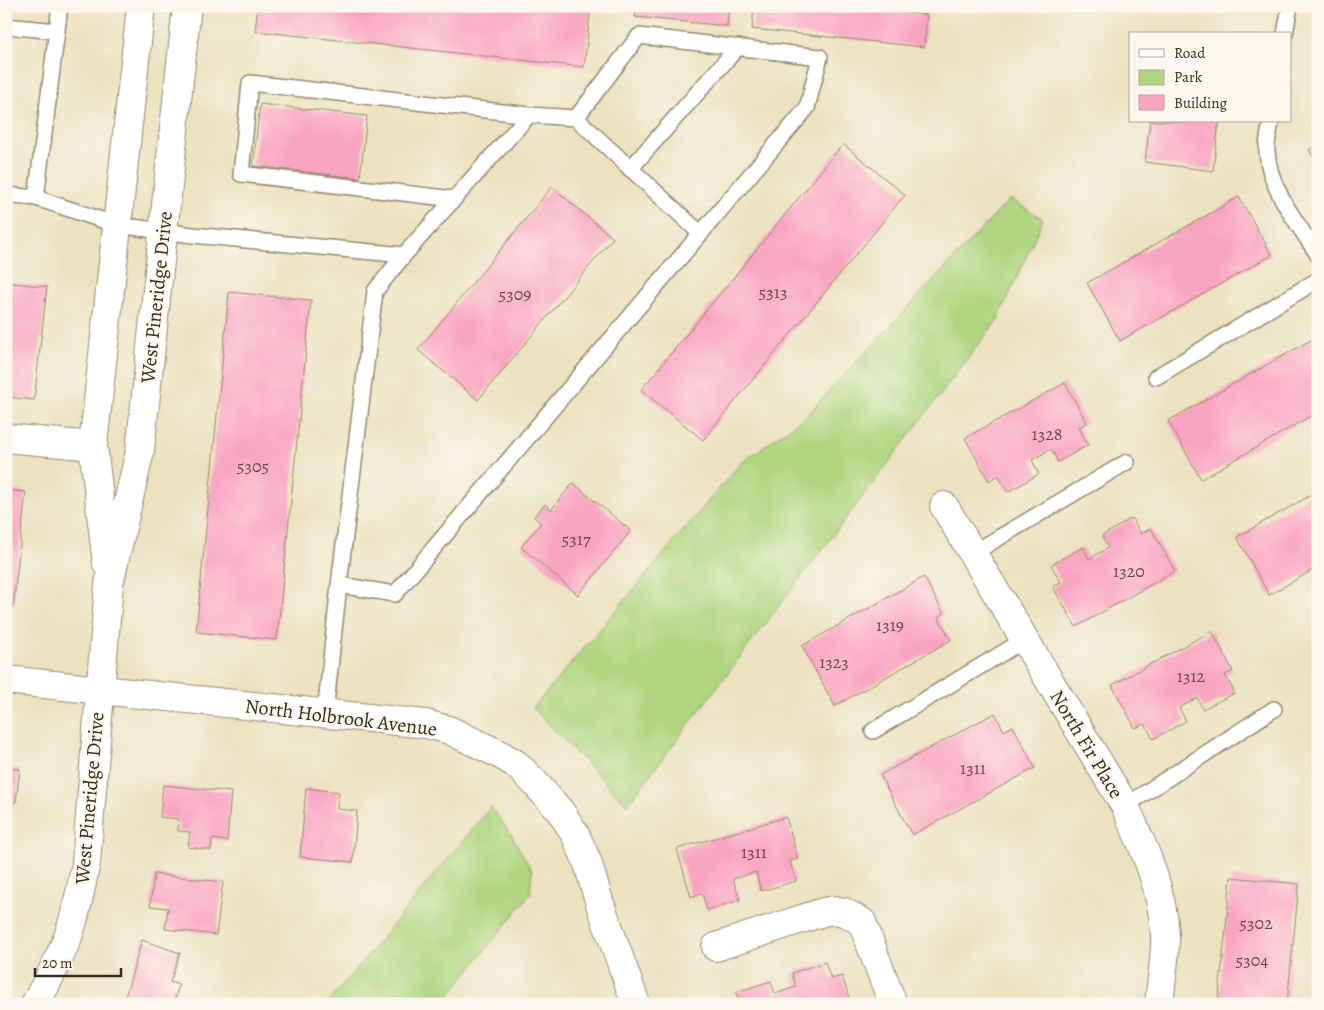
<svg xmlns="http://www.w3.org/2000/svg" width="1324" height="1010" font-family="Alegreya,serif">
  <style>
    .green { fill: #afd57f; stroke: #75804e }
    .building { fill: #f9a5c2 }
    .lines { fill: none; stroke-linecap: round; stroke-linejoin: round }
    .service-casing { stroke: #94866f; stroke-width: 18 }
    .minor-casing { stroke: #94866f; stroke-width: 30 }
    .service { stroke: #fff; stroke-width: 15 }
    .minor { stroke: #fff; stroke-width: 28 }
    .labels { text-anchor: middle; stroke-width: 4; stroke-linejoin: round; paint-order: stroke }
    .number-label { font-size: 18px; fill: #6a4947 }
    .street-label { font-size: 20px; fill: #3b2a1e; stroke: #fbf7ec }
  </style>
  <rect width="100%" height="100%" fill="#fbf7ec"/>
  <filter id="ink" filterUnits="userSpaceOnUse"><feTurbulence type="fractalNoise" baseFrequency=".02" numOctaves="2"/><feDisplacementMap in="SourceGraphic" scale="10" xChannelSelector="R" yChannelSelector="G"/><feConvolveMatrix kernelMatrix="1 2 1 2 8 2 1 2 1" color-interpolation-filters="sRGB"/></filter>
  <filter id="wash" filterUnits="userSpaceOnUse"><feTurbulence type="fractalNoise" baseFrequency=".0096" numOctaves="4" result="noise"/><feDisplacementMap in="SourceGraphic" scale="20" xChannelSelector="R" yChannelSelector="G"/><feGaussianBlur stdDeviation="1.12" result="paint"/><feColorMatrix in="noise" values="0 0 0 0 0 0 0 0 0 0 0 0 0 0 0 0 0 1.4 0 .05"/><feComposite in="paint" operator="in"/></filter>
  <g filter="url(#wash)">
    <rect width="100%" height="100%" fill="#ece2c0"/>
    <path class="green" d="M 1010,199 L 1043,219 L 998,319 L 627,805 L 533,708 L 741,463 L 806,416 Z
      M 491,807 L 512,836 L 532,871 L 530,894 L 442,1004 L 327,1004 Z"/>
    <g id="blocks">
      <path class="building" d="M 258,6 L 591,6 L 584,67 L 255,31 Z
        M 636,6 L 729,6 L 727,26 L 635,17 Z
        M 754,6 L 844,6 L 927,15 L 924,47 L 752,29 Z
        M 260,104 L 367,116 L 360,178 L 253,166 Z
        M 1150,121 L 1219,121 L 1213,171 L 1145,162 Z
        M 843,144 L 905,195 L 703,440 L 641,390 Z
        M 1318,144 L 1318,164 L 1309,150 Z
        M 552,187 L 613,238 L 478,400 L 418,350 Z
        M 1239,197 L 1272,255 L 1120,341 L 1087,283 Z
        M 6,282 L 47,287 L 34,400 L 6,397 Z
        M 229,292 L 311,300 L 277,640 L 196,632 Z
        M 1318,336 L 1318,412 L 1201,479 L 1168,421 Z
        M 1065,383 L 1087,423 L 1079,427 L 1088,445 L 1058,462 L 1051,449 L 1032,460 L 1039,474 L 1008,492 L 998,475 L 989,481 L 965,438 Z
        M 573,483 L 631,531 L 578,595 L 521,547 L 541,523 L 534,517 L 545,504 L 551,510 Z
        M 6,490 L 26,492 L 13,606 L 6,605 Z
        M 1318,491 L 1318,567 L 1269,595 L 1237,537 Z
        M 1132,518 L 1141,534 L 1151,528 L 1175,571 L 1076,627 L 1053,587 L 1061,582 L 1051,565 L 1083,547 L 1089,559 L 1108,548 L 1102,536 Z
        M 924,577 L 944,614 L 938,617 L 951,640 L 835,706 L 802,646 Z
        M 1212,631 L 1233,671 L 1225,675 L 1235,693 L 1203,709 L 1197,698 L 1179,708 L 1186,721 L 1153,739 L 1145,724 L 1135,728 L 1112,685 Z
        M 995,713 L 1004,731 L 1013,726 L 1035,768 L 912,835 L 880,775 Z
        M 6,768 L 20,769 L 16,802 L 6,801 Z
        M 163,785 L 231,792 L 227,841 L 212,839 L 211,850 L 188,847 L 190,832 L 178,831 L 179,819 L 160,817 Z
        M 306,788 L 339,792 L 337,809 L 357,811 L 353,862 L 300,857 Z
        M 786,817 L 798,859 L 790,861 L 796,881 L 761,891 L 756,872 L 733,879 L 740,900 L 707,910 L 702,893 L 691,897 L 677,849 Z
        M 154,874 L 223,882 L 216,935 L 165,929 L 168,908 L 150,906 Z
        M 1231,877 L 1299,884 L 1287,1004 L 1218,1004 Z
        M 142,940 L 180,953 L 170,982 L 179,985 L 173,1004 L 123,1004 Z
        M 825,962 L 831,979 L 842,976 L 851,1004 L 740,1004 L 736,992 L 771,981 L 775,994 L 796,987 L 792,973 Z"/>
    </g>
  </g>
  <g filter="url(#ink)">
    <use href="#blocks" fill-opacity="0" stroke="#94866f" stroke-width="1"/>
    <g class="lines">
      <defs>
        <path id="service" d="M 60,6 L 36,198 L 117,225 L 193,235 L 404,255 L 375,291 L 339,585 L 325,714
          M 6,26 L 57,31
          M 1285,34 L 1290,6
          M 1271,121 C 1270,131 1266,142 1267,152 C 1269,189 1299,225 1318,255
          M 630,169 L 738,47
          M 6,195 L 36,198
          M 454,199 L 241,174 L 250,83 L 529,115 L 576,118
          M 404,255 L 529,115
          M 1156,377 L 1318,280
          M 973,553 L 1127,462
          M 339,585 L 395,594 L 807,108 L 820,57 L 639,36 L 576,118 L 701,234
          M 873,731 L 1024,640
          M 1125,806 L 1274,709"/>
        <path id="minor" d="M 6,438 L 93,446
          M 944,506 L 1125,806 C 1144,848 1162,887 1165,934 C 1166,957 1161,981 1159,1004
          M 107,564 L 93,446 L 141,6
          M 6,680 L 426,724 L 449,730 L 499,754 L 516,764 L 535,783 L 561,812 L 575,834 L 587,861 L 600,904 L 636,1004
          M 716,947 L 823,912 L 834,910 L 844,912 L 862,922 L 893,1004
          M 35,1004 C 48,981 60,958 69,934 C 77,911 81,887 86,863 L 109,584 L 140,451 L 187,6"/>
      </defs>
      <use href="#service" class="service-casing"/>
      <use href="#minor" class="minor-casing"/>
      <use href="#service" class="service"/>
      <use href="#minor" class="minor"/>
    </g>
  </g>
  <g class="labels">
    <g class="number-label">
      <text x="773" y="298">5313</text>
      <text x="515" y="300">5309</text>
      <text x="1047" y="440">1328</text>
      <text x="253" y="472">5305</text>
      <text x="576" y="545">5317</text>
      <text x="1129" y="577">1320</text>
      <text x="890" y="631">1319</text>
      <text x="834" y="668">1323</text>
      <text x="1191" y="682">1312</text>
      <text x="973" y="774">1311</text>
      <text x="754" y="858">1311</text>
      <text x="1256" y="929">5302</text>
      <text x="1252" y="966">5304</text>
    </g>
    <g class="street-label">
      <text transform="translate(156 297) rotate(-84)" y="7">West Pineridge Drive</text>
      <text transform="translate(341 717) rotate(7)" y="7">North Holbrook Avenue</text>
      <text transform="translate(1087 744) rotate(59)" y="7">North Fir Place</text>
      <text transform="translate(89 798) rotate(-85)" y="7">West Pineridge Drive</text>
    </g>
  </g>
  <rect width="1324" height="1010" fill="none" stroke="#fbf7ec" stroke-width="25"/>
  <rect x="1129" y="32" width="162" height="90" fill="#fbf7ec" stroke="#aea59a"/>
  <rect x="1139" y="49" width="25" height="8" fill="#ffffff" stroke="#aea59a"/>
  <text x="1174" y="58" font-size="15" fill="#3b2a1e">Road</text>
  <rect x="1139" y="70" width="25" height="15" fill="#afd57f" stroke="#aea59a"/>
  <text x="1174" y="82" font-size="15" fill="#3b2a1e">Park</text>
  <rect x="1139" y="95" width="25" height="15" fill="#f9a5c2" stroke="#aea59a"/>
  <text x="1174" y="108" font-size="15" fill="#3b2a1e">Building</text>
  <path d="M35 968v8h86v-8" fill="none" stroke="#3b2a1e" stroke-width="2.5"/>
  <text x="42" y="968" font-size="15" fill="#3b2a1e" stroke="#fbf7ec" stroke-width="4" paint-order="stroke">20 m</text>
</svg>
